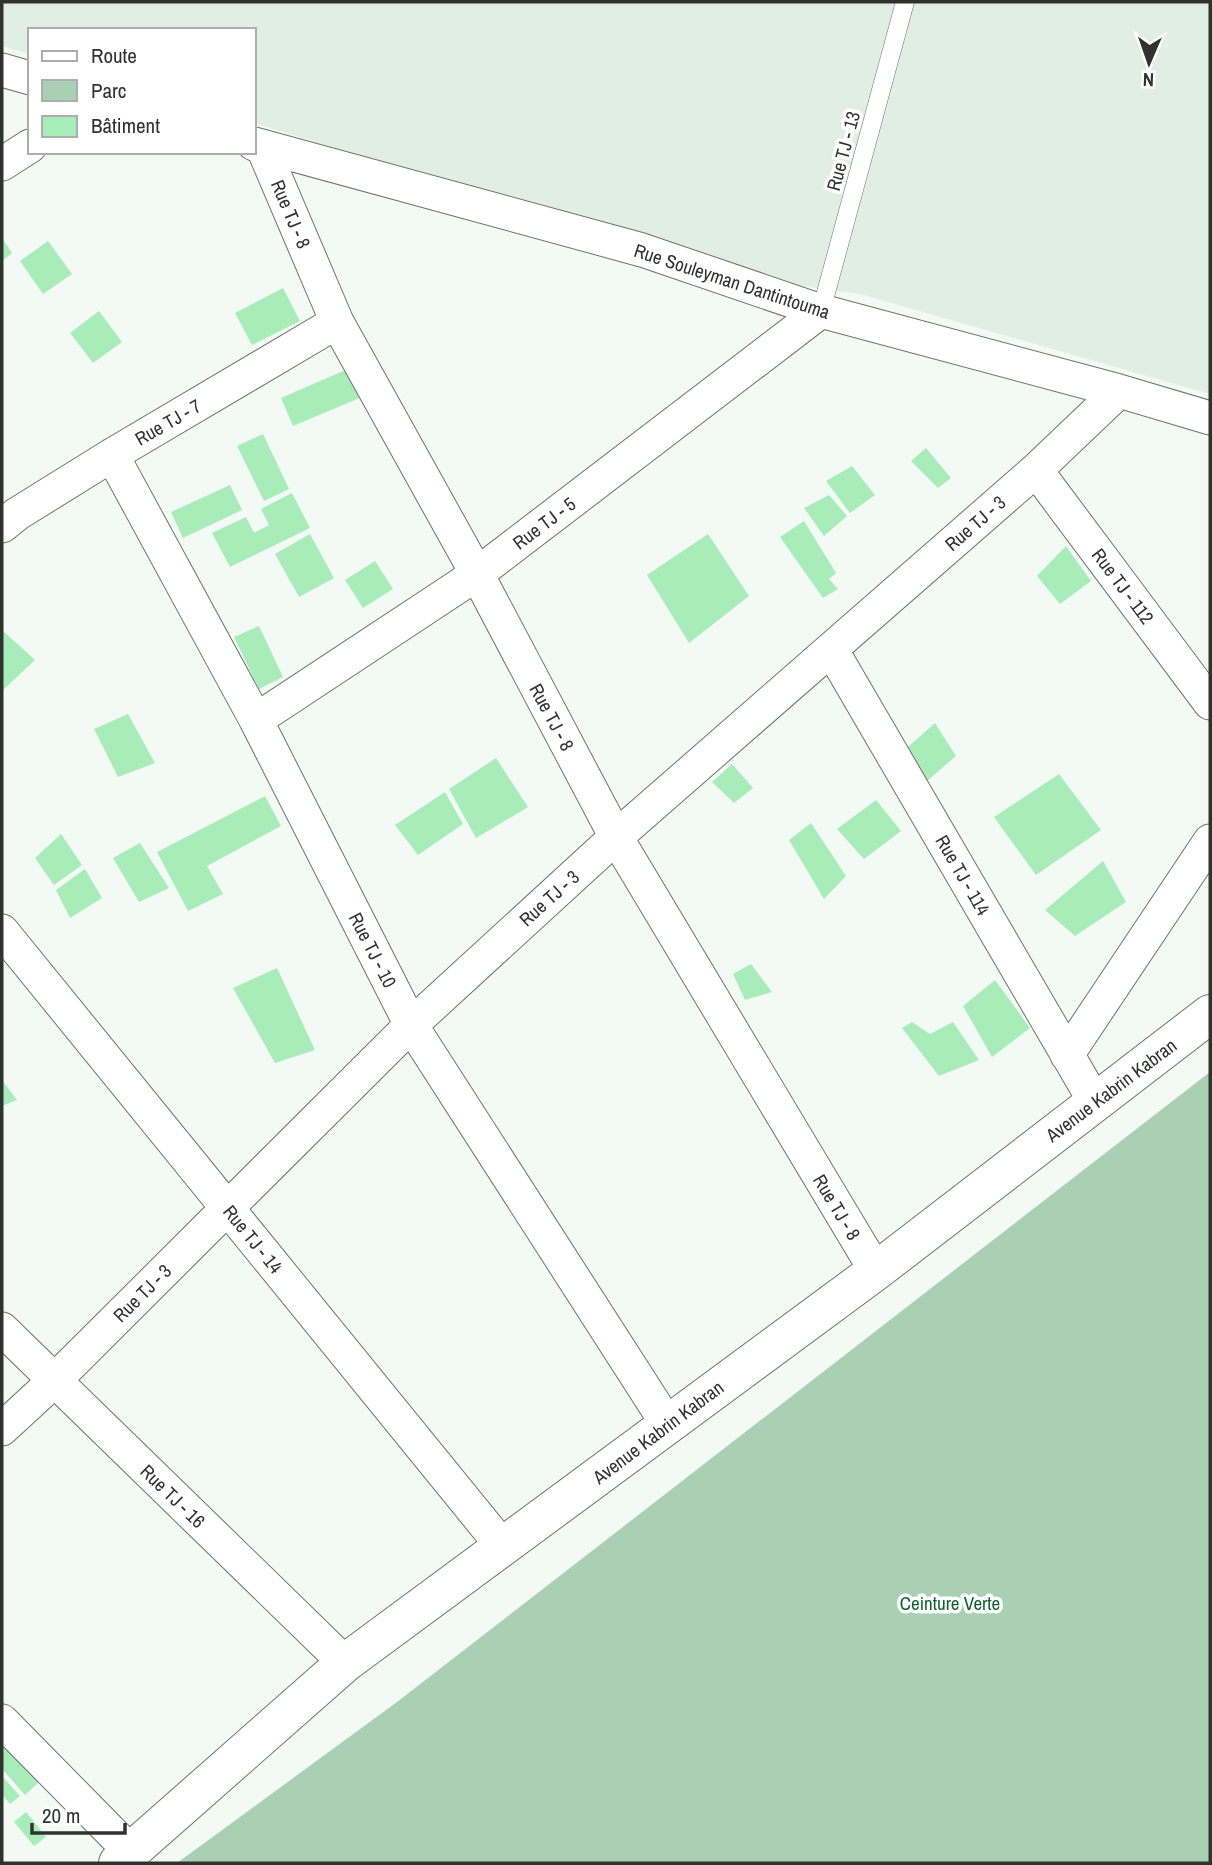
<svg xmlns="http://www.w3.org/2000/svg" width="1212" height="1865" font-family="'Archivo Narrow',sans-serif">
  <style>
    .built { fill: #e1eee4 }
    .green { fill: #a9d0b2 }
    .building { fill: #a8ecba }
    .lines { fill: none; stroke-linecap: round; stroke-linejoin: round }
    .service-casing { stroke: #6d736e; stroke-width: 19 }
    .minor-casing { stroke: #6d736e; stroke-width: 35 }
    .tertiary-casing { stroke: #6d736e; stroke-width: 40 }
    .service { stroke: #fff; stroke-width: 18 }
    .minor { stroke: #fff; stroke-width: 33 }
    .tertiary { stroke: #fff; stroke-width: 38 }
    .labels { text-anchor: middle; stroke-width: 7; stroke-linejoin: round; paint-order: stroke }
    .street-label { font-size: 19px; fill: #303230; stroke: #fff }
    .park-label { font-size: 19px; fill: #115d30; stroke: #fff }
  </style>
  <rect width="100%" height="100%" fill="#f3f9f4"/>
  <path class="built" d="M 2,2 L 1210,2 L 1210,394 L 860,294 L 790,284 L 570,220 L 254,123 L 254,30 L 30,30 L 30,54 L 2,46 Z"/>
  <path class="green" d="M 1210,1072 L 1210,1863 L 177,1863 L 397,1702 Z"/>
  <path class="building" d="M 2,238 L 12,253 L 2,261 Z
    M 48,241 L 72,274 L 43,294 L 20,261 Z
    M 283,288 L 300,321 L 252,345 L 235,313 Z
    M 99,311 L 122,342 L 93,363 L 70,333 Z
    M 350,368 L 362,397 L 293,426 L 281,398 Z
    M 263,434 L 289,489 L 264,501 L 237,446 Z
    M 926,448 L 951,478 L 938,488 L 911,461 Z
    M 852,466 L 875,495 L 850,513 L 826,481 Z
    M 230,485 L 242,510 L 183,538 L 171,512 Z
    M 292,493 L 310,528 L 230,567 L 212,533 L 246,517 L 254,533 L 269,525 L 261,509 Z
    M 829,495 L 847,516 L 824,536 L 804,508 Z
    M 804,521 L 836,573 L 829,579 L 838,589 L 823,598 L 780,537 Z
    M 310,534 L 334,578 L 299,597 L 275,554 Z
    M 708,534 L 749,596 L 689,643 L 647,575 Z
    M 1066,546 L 1091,581 L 1060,604 L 1037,576 Z
    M 375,561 L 393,589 L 363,608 L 345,580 Z
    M 259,626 L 283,677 L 259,689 L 234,637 Z
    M 2,630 L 35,660 L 3,690 L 2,689 Z
    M 128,714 L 155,763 L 118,777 L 94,729 Z
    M 935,723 L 956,756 L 927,781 L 908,747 Z
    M 496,758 L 528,807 L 476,838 L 449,789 Z
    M 732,764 L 753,788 L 734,803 L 712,782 Z
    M 1059,774 L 1101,830 L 1036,875 L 994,817 Z
    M 445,792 L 463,824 L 418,855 L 395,825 Z
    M 265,796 L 281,826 L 207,866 L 223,894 L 188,911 L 157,852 Z
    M 876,800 L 901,831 L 864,859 L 837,829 Z
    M 811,823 L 846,876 L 824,899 L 789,840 Z
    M 61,834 L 82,865 L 54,885 L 35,858 Z
    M 140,843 L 169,888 L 139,902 L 113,858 Z
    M 1103,861 L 1126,902 L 1075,936 L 1045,910 Z
    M 85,869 L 102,898 L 70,918 L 56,890 Z
    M 751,964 L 772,992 L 745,1000 L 733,974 Z
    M 277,968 L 315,1050 L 275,1063 L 233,988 Z
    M 995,980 L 1030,1028 L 992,1057 L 963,1006 Z
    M 912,1022 L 930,1034 L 953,1022 L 979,1060 L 939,1076 L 902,1028 Z
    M 2,1080 L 17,1100 L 2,1106 Z
    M 2,1741 L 39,1782 L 25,1795 L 2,1769 Z
    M 2,1776 L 20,1796 L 10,1804 L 2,1795 Z
    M 26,1812 L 46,1837 L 34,1846 L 14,1822 Z"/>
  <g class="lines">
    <defs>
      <path id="service" d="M 821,311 L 905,2"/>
      <path id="minor" d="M 2,70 L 30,78
        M 254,144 L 642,250 L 821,311 L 1119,391 L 1210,418
        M 262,146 L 337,322 L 477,574 L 616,837 L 876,1271
        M 2,164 L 30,146
        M 112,455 L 256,720 L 411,1025 L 668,1425
        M 1036,470 L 1210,703
        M 2,526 L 17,514 L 112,455 L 337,322
        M 831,649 L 1095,1102
        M 256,720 L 477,574 L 821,311
        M 2,931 L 503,1547
        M 1067,1055 L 1210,841
        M 2,1329 L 345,1663
        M 2,1429 L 54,1381 L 411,1025 L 616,837 L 1036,470 L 1119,391
        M 2,1721 L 131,1852"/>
      <path id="tertiary" d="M 118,1863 L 345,1663 L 876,1271 L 1210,1014"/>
    </defs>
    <use href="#service" class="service-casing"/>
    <use href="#minor" class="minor-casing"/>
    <use href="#tertiary" class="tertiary-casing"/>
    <use href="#service" class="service"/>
    <use href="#minor" class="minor"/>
    <use href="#tertiary" class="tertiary"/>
  </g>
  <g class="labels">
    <g class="street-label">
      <text transform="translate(843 151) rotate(-75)" y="7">Rue TJ - 13</text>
      <text transform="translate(291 214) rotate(67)" y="7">Rue TJ - 8</text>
      <text transform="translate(732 281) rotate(18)" y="7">Rue Souleyman Dantintouma</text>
      <text transform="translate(168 422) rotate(-30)" y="7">Rue TJ - 7</text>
      <text transform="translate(544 523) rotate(-37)" y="7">Rue TJ - 5</text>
      <text transform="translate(975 523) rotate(-41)" y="7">Rue TJ - 3</text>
      <text transform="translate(1123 586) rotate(53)" y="7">Rue TJ - 112</text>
      <text transform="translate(552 717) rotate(62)" y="7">Rue TJ - 8</text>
      <text transform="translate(963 875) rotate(60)" y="7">Rue TJ - 114</text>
      <text transform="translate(549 898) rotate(-42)" y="7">Rue TJ - 3</text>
      <text transform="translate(373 950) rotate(63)" y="7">Rue TJ - 10</text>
      <text transform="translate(1111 1090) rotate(-37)" y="7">Avenue Kabrin Kabran</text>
      <text transform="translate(837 1207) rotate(59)" y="7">Rue TJ - 8</text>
      <text transform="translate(253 1239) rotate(51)" y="7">Rue TJ - 14</text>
      <text transform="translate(142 1293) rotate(-45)" y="7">Rue TJ - 3</text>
      <text transform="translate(658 1432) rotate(-37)" y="7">Avenue Kabrin Kabran</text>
      <text transform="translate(173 1496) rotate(44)" y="7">Rue TJ - 16</text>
    </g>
    <g class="park-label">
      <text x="950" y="1610">Ceinture Verte</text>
    </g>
  </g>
  <rect width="1212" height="1865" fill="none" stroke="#303230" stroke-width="7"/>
  <rect x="28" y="28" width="228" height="126" fill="#ffffff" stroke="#acadac" stroke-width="2"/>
  <rect x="42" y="51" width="35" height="10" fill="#ffffff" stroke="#acadac" stroke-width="2"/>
  <text x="91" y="63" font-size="21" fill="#303230">Route</text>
  <rect x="42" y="80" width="35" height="21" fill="#a9d0b2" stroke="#acadac" stroke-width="2"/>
  <text x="91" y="98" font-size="21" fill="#303230">Parc</text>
  <rect x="42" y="116" width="35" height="21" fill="#a8ecba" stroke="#acadac" stroke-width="2"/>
  <text x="91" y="133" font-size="21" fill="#303230">Bâtiment</text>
  <g transform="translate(1149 63) rotate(182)" stroke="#ffffff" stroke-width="5" paint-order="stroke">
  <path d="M0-5L12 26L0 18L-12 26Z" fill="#303230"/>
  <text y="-10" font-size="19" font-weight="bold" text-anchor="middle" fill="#303230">N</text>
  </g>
  <path d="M32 1823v10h93v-10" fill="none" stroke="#303230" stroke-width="3.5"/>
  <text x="42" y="1823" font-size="21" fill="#303230" stroke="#ffffff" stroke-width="5" paint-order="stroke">20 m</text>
</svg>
